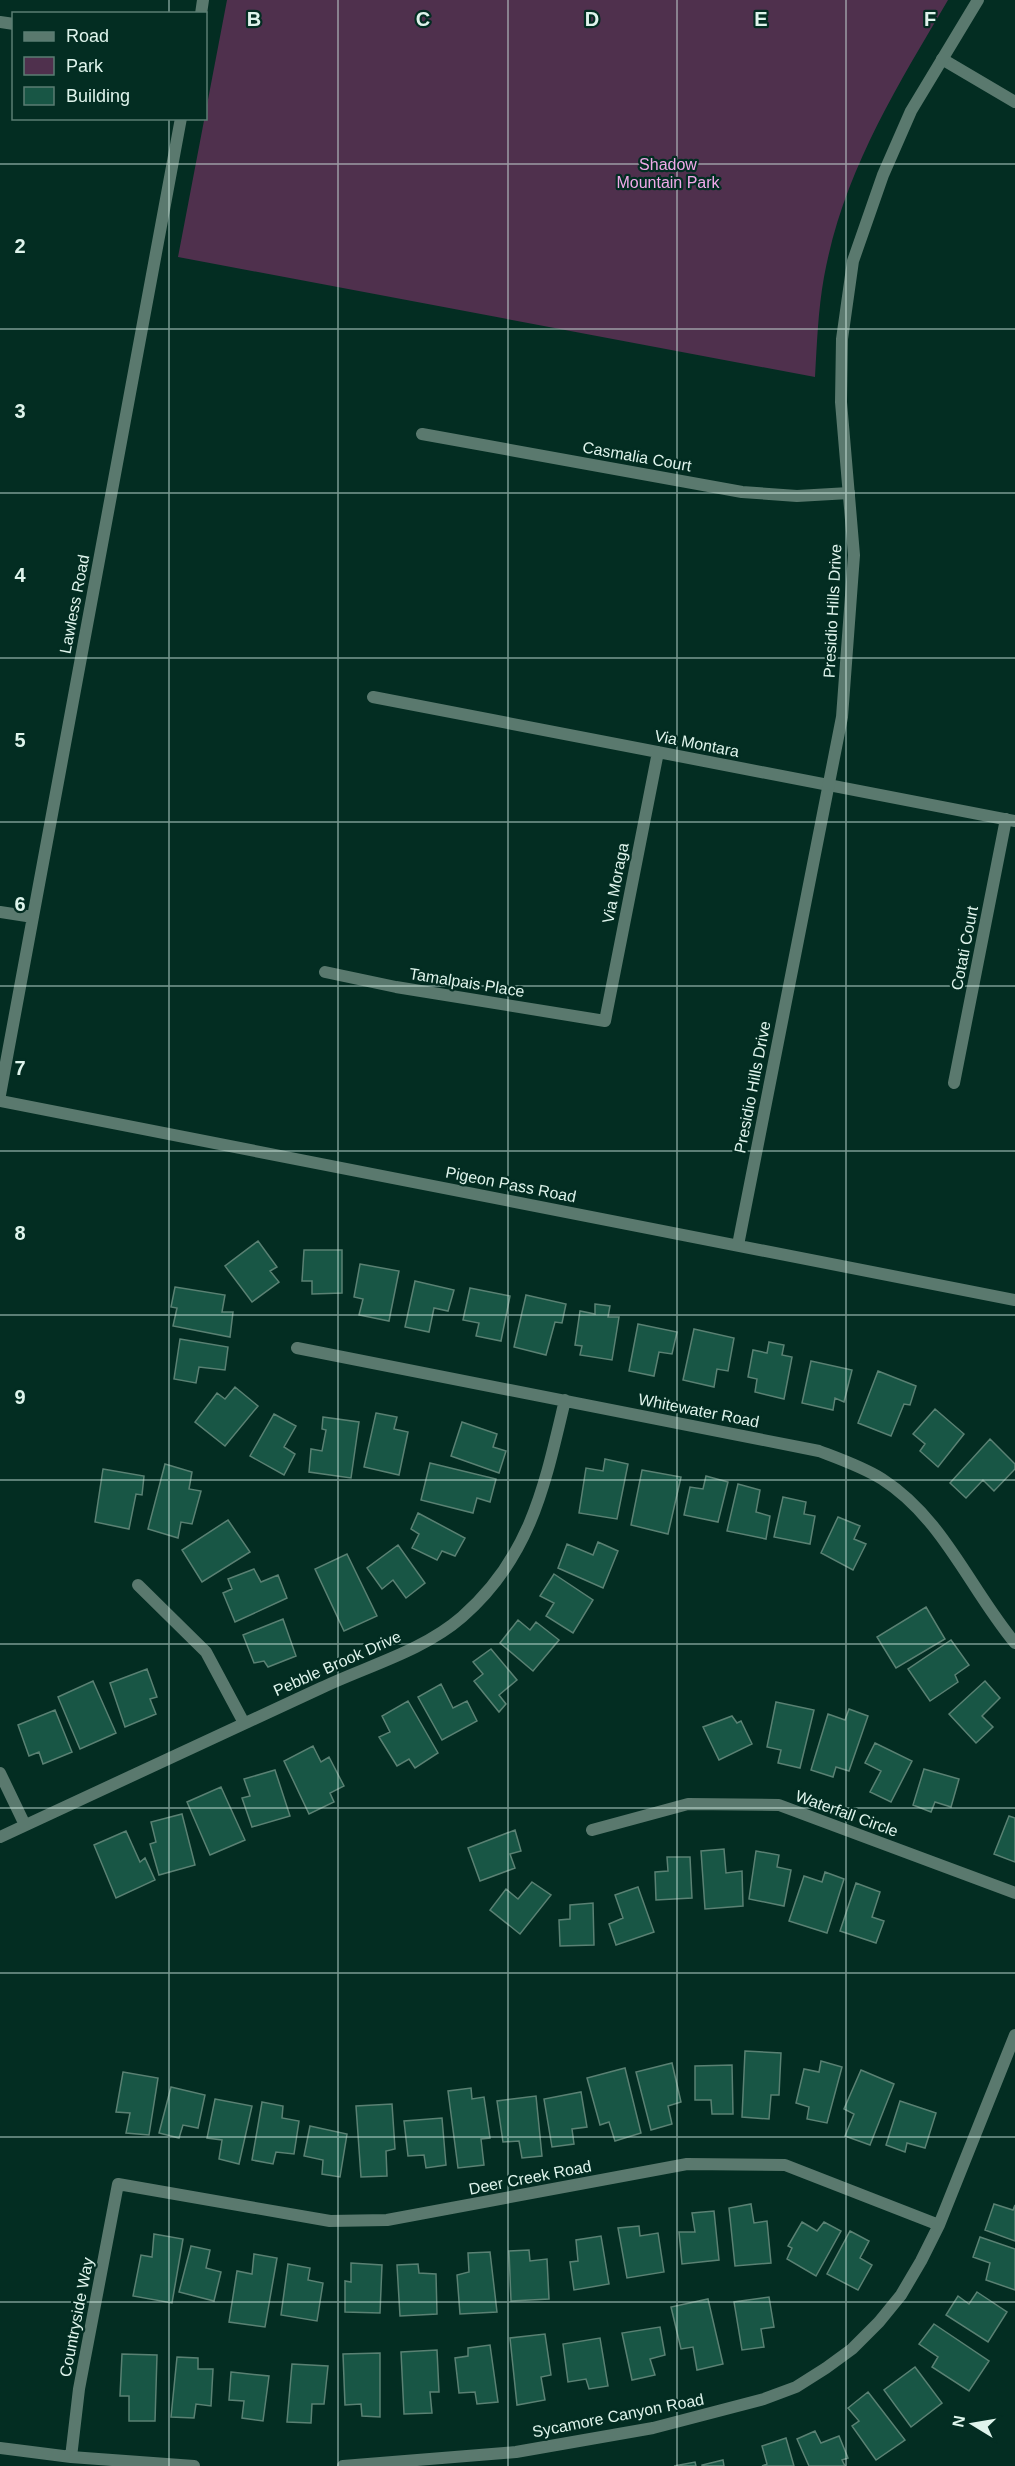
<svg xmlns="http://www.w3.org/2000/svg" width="1015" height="2466" font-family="Helvetica,sans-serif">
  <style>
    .green { fill: #4f304d }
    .building { fill: #185645; stroke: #5a8173; stroke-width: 1.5 }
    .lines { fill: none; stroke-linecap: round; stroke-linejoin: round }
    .minor { stroke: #5a796e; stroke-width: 12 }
    .tertiary { stroke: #5a796e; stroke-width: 12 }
    .grid { fill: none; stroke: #dff4ec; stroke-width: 1.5; stroke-opacity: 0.55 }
    .labels { text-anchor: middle; stroke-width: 4.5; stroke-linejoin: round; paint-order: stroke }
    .park-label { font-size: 16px; fill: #f0a9e9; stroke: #032d22 }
    .street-label { font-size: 16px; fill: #dff4ec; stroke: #032d22 }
    .grid-label { font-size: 20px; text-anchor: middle; font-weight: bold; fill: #dff4ec; stroke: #032d22; stroke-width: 4.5; stroke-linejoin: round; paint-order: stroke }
  </style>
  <rect width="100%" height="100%" fill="#032d22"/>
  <path class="green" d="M 227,0 L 948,0 C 895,90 843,173 824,277 C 818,310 817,344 815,377 L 178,257 Z"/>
  <path class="building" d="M 258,1241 L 277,1267 L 270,1271 L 279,1282 L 252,1302 L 225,1266 Z
    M 304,1250 L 342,1250 L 342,1293 L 312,1294 L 312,1281 L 302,1281 Z
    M 360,1264 L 399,1271 L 389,1321 L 359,1315 L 363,1299 L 354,1297 Z
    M 415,1281 L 454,1290 L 448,1311 L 434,1308 L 429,1332 L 405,1327 Z
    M 175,1287 L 225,1295 L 222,1312 L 233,1312 L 230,1337 L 173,1326 L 177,1308 L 171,1307 Z
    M 470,1288 L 510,1296 L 501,1341 L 476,1336 L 479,1323 L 463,1320 Z
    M 526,1295 L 566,1304 L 562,1323 L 555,1322 L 546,1355 L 514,1347 Z
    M 595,1304 L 610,1306 L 608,1317 L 619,1317 L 612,1360 L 580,1355 L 582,1346 L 575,1345 L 580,1311 L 595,1314 Z
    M 638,1324 L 677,1332 L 672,1354 L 659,1352 L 654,1376 L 629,1371 Z
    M 694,1329 L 734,1338 L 728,1371 L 717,1369 L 714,1387 L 683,1380 Z
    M 180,1339 L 228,1347 L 225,1370 L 199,1367 L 196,1383 L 174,1379 Z
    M 769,1342 L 784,1345 L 782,1355 L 792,1357 L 784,1399 L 755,1392 L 757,1379 L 748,1377 L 753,1350 L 767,1353 Z
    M 811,1361 L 852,1370 L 844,1402 L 835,1398 L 833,1410 L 802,1403 Z
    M 878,1371 L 916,1386 L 910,1405 L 904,1404 L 891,1436 L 858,1423 Z
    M 235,1387 L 258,1406 L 225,1446 L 195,1422 L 217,1393 L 225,1399 Z
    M 935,1409 L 964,1434 L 938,1467 L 920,1451 L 925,1444 L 913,1434 Z
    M 376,1413 L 397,1417 L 394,1429 L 408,1432 L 399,1475 L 364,1467 Z
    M 274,1414 L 296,1426 L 284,1447 L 295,1454 L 284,1475 L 250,1456 Z
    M 323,1417 L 359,1422 L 351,1478 L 309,1472 L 311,1449 L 322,1451 L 326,1430 L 322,1429 Z
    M 462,1422 L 497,1434 L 493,1447 L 506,1451 L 499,1473 L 451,1456 Z
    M 990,1439 L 1015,1464 L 1015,1469 L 994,1491 L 983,1480 L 966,1498 L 950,1483 Z
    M 605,1459 L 628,1464 L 617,1519 L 579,1513 L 586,1468 L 603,1471 Z
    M 430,1463 L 496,1479 L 490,1502 L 477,1498 L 473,1513 L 421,1500 Z
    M 165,1464 L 192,1472 L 189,1489 L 201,1491 L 192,1524 L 181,1522 L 178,1538 L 148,1529 Z
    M 103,1469 L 144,1476 L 142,1495 L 136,1494 L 129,1529 L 95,1522 Z
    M 642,1470 L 681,1477 L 668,1534 L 631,1525 Z
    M 706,1476 L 728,1482 L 718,1522 L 684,1515 L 690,1487 L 703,1489 Z
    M 738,1484 L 760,1490 L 756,1512 L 770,1516 L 766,1539 L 727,1531 Z
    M 783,1497 L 806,1502 L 804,1514 L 815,1516 L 810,1544 L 774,1537 Z
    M 418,1513 L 465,1538 L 455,1556 L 442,1551 L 437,1560 L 412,1548 L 419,1534 L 411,1529 Z
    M 838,1517 L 860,1526 L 854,1539 L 866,1544 L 853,1570 L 821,1553 Z
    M 228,1520 L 250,1552 L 202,1582 L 182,1550 Z
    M 598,1542 L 618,1551 L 603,1588 L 558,1568 L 567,1544 L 593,1555 Z
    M 398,1545 L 425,1583 L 406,1598 L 393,1580 L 382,1589 L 367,1568 Z
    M 347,1554 L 377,1616 L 344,1631 L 315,1569 Z
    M 254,1569 L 261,1582 L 278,1575 L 287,1598 L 235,1622 L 223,1593 L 232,1589 L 228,1579 Z
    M 554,1574 L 593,1600 L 573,1633 L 546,1616 L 554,1603 L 540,1596 Z
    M 926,1607 L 945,1639 L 896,1668 L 877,1637 Z
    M 283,1619 L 296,1656 L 268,1667 L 264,1661 L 254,1663 L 243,1635 Z
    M 518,1620 L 530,1630 L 536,1622 L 559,1640 L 533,1671 L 500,1643 Z
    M 951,1640 L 969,1665 L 955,1675 L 958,1682 L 930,1701 L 908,1669 Z
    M 491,1649 L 517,1680 L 499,1695 L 506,1704 L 499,1712 L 474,1681 L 483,1674 L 473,1662 Z
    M 147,1669 L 157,1697 L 150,1699 L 156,1714 L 125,1727 L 110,1683 Z
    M 93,1681 L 116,1733 L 80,1749 L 58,1697 Z
    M 985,1681 L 1000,1698 L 982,1716 L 993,1727 L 976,1743 L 949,1714 Z
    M 441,1684 L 453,1708 L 467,1701 L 477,1721 L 442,1740 L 418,1697 Z
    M 408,1701 L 438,1753 L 415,1768 L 409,1759 L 397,1766 L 379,1737 L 390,1732 L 382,1716 Z
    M 776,1702 L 814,1710 L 800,1768 L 778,1763 L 781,1750 L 767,1747 Z
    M 849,1709 L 868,1716 L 849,1771 L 836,1767 L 833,1777 L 811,1770 L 828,1714 L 845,1720 Z
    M 55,1710 L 72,1752 L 43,1764 L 39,1752 L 29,1756 L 18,1725 Z
    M 732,1716 L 737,1723 L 741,1721 L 752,1744 L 719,1760 L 703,1727 Z
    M 875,1743 L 912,1761 L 891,1802 L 870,1792 L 881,1771 L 865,1763 Z
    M 313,1746 L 321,1762 L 329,1757 L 344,1786 L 330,1793 L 334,1802 L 309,1814 L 284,1761 Z
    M 924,1769 L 959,1779 L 951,1807 L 935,1802 L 931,1812 L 913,1805 Z
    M 275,1770 L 290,1816 L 252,1827 L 242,1798 L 250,1796 L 244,1779 Z
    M 221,1787 L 245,1840 L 210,1855 L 187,1802 Z
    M 182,1814 L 195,1865 L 159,1875 L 150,1844 L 156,1842 L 151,1822 Z
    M 1009,1816 L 1015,1818 L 1015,1862 L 994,1854 Z
    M 515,1830 L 521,1851 L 510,1854 L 515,1868 L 480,1881 L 468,1848 Z
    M 126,1831 L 140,1862 L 145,1858 L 155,1880 L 116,1898 L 94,1845 Z
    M 724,1849 L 726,1873 L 742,1871 L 743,1906 L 705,1909 L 701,1851 Z
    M 756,1851 L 779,1855 L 777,1867 L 791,1870 L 784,1906 L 749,1899 Z
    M 667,1857 L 690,1857 L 692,1898 L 656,1900 L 655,1872 L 668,1871 Z
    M 825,1872 L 844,1879 L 827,1933 L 789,1921 L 804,1876 L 822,1882 Z
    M 532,1882 L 551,1895 L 520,1934 L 490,1910 L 506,1889 L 518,1899 Z
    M 856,1883 L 880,1892 L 872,1917 L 884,1921 L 876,1943 L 840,1931 Z
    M 638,1887 L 654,1932 L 616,1945 L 609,1924 L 623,1918 L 615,1895 Z
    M 593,1903 L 594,1945 L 560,1946 L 559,1920 L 570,1919 L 570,1905 Z
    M 745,2051 L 781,2053 L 779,2095 L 771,2095 L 769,2119 L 742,2117 Z
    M 821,2061 L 842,2067 L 827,2123 L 807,2119 L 809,2107 L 796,2103 L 804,2069 L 819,2072 Z
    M 672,2063 L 681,2102 L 668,2106 L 672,2124 L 651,2130 L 636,2072 Z
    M 732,2065 L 733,2114 L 712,2114 L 711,2100 L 695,2100 L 695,2066 Z
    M 625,2068 L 641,2133 L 615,2141 L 609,2122 L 600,2125 L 587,2078 Z
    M 861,2070 L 894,2084 L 870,2145 L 845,2136 L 854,2114 L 844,2109 Z
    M 123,2072 L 158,2078 L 149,2135 L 126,2133 L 130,2113 L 116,2112 Z
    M 171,2087 L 205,2095 L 198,2128 L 183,2125 L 179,2138 L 159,2133 Z
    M 471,2088 L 472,2099 L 484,2097 L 490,2138 L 481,2139 L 484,2165 L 458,2168 L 448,2091 Z
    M 581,2092 L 587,2127 L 572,2129 L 574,2144 L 552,2147 L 544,2099 Z
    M 536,2096 L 542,2156 L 522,2158 L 519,2141 L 503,2142 L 497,2101 Z
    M 215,2099 L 252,2106 L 239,2164 L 219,2159 L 222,2140 L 207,2138 Z
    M 900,2101 L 936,2113 L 925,2148 L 907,2143 L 905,2152 L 886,2145 Z
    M 262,2102 L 283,2106 L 282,2118 L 299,2121 L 294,2154 L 276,2152 L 273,2164 L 252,2160 Z
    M 392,2104 L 395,2149 L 386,2151 L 387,2176 L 361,2177 L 356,2106 Z
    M 442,2118 L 446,2165 L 426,2168 L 424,2155 L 408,2156 L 404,2121 Z
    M 310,2126 L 347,2134 L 340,2177 L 322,2174 L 323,2160 L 304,2156 Z
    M 751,2204 L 754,2223 L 767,2221 L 771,2263 L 735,2266 L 729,2208 Z
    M 994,2204 L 1013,2210 L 1015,2205 L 1015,2241 L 985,2230 Z
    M 714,2211 L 719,2260 L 682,2264 L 679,2232 L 695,2232 L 692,2213 Z
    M 802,2222 L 817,2231 L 824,2222 L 841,2231 L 816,2276 L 787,2259 L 792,2248 L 788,2246 Z
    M 639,2226 L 640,2236 L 658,2233 L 664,2272 L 627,2278 L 618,2228 Z
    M 850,2231 L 869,2241 L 860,2258 L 872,2265 L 858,2290 L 827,2274 Z
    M 154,2234 L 183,2239 L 172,2303 L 133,2296 L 141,2255 L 152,2257 Z
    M 601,2236 L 609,2284 L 574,2290 L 570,2262 L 578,2261 L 576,2240 Z
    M 980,2237 L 1015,2249 L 1015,2290 L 986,2280 L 990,2263 L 973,2257 Z
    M 191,2246 L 210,2250 L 206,2268 L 221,2272 L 214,2301 L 179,2292 Z
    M 529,2250 L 530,2261 L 547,2259 L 549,2299 L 511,2301 L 509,2251 Z
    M 490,2252 L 497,2312 L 460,2314 L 457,2275 L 469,2272 L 468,2253 Z
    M 254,2254 L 277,2258 L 265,2327 L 229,2322 L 237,2271 L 252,2274 Z
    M 351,2263 L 382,2265 L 380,2313 L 345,2312 L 345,2281 L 351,2282 Z
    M 288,2264 L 310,2268 L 308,2280 L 323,2283 L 317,2321 L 281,2315 Z
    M 418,2264 L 419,2273 L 436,2274 L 437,2314 L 400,2316 L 397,2265 Z
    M 977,2292 L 1007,2312 L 988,2342 L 946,2315 L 958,2296 L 969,2304 Z
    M 769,2297 L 774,2327 L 761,2329 L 764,2347 L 742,2350 L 734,2302 Z
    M 708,2299 L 723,2364 L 697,2370 L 693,2347 L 681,2349 L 671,2307 Z
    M 934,2324 L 989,2361 L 969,2391 L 932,2367 L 938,2357 L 919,2344 Z
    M 660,2327 L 665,2355 L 650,2359 L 655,2375 L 632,2380 L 622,2333 Z
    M 545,2334 L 551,2375 L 541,2377 L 545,2400 L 517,2405 L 510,2338 Z
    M 600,2338 L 608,2386 L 589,2389 L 586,2379 L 568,2382 L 563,2344 Z
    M 490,2345 L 498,2402 L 477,2404 L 475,2392 L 459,2393 L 455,2358 L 468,2356 L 468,2348 Z
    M 437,2350 L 439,2392 L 430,2392 L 432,2413 L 404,2414 L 401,2352 Z
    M 380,2353 L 380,2417 L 362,2416 L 361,2404 L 345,2405 L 343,2354 Z
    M 122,2354 L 157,2355 L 155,2421 L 129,2421 L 129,2396 L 120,2396 Z
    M 177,2357 L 198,2358 L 198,2369 L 213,2369 L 211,2406 L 196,2404 L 194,2418 L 171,2417 Z
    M 292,2364 L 328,2366 L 324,2404 L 312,2404 L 311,2423 L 287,2422 Z
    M 915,2367 L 942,2403 L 911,2427 L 884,2390 Z
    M 231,2372 L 269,2376 L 263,2421 L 242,2418 L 244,2401 L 229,2400 Z
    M 868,2392 L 905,2440 L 876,2460 L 852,2426 L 859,2421 L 848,2408 Z
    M 815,2431 L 821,2443 L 839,2436 L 848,2458 L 842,2460 L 845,2466 L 809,2466 L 797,2439 Z
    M 786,2438 L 794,2466 L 762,2466 L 767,2464 L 762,2446 Z
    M 723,2460 L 724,2466 L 702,2466 L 702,2465 Z
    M 695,2462 L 696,2466 L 674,2466 Z"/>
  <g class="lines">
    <path class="minor" d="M 201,14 L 203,0
      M 0,22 L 14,24
      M 942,59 L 1015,102
      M 422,434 L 742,492 L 797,496 L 849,493
      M 373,697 L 1015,821
      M 0,912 L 33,917
      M 325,972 L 396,987 L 605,1021 L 658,752
      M 954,1083 L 1006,819
      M 0,1095 L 181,118
      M 297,1348 L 819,1451 C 840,1459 863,1467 882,1479 C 943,1518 970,1589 1015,1643
      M 138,1585 L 206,1652 L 244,1723
      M 0,1773 L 25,1825
      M 592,1830 L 688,1804 L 779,1805 L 1015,1893
      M 0,1837 C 107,1787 214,1737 321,1688 C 367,1666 423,1651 462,1617 C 531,1557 545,1484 565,1400
      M 0,2448 L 71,2457 L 194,2466
      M 71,2457 L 79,2389 L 118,2184 L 330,2221 L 387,2220 L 687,2164 L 785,2165 L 939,2225
      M 343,2466 L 516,2452 L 653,2428 L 764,2399 L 796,2387 L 826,2368 L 852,2349 L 879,2322 L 901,2295 L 921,2261 L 939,2225 L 1015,2035"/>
    <path class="tertiary" d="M 0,1101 L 1015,1300
      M 738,1245 L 842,717 L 854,555 L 841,402 L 842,339 L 853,261 L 883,175 L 911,111 L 978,0"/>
  </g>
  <path class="grid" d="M 169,0 L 169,14M 338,0 L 338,2466M 508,0 L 508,2466M 677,0 L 677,2466M 846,0 L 846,2466M 169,118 L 169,2466M 0,164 L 1015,164M 0,329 L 1015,329M 0,493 L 1015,493M 0,658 L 1015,658M 0,822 L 1015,822M 0,986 L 1015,986M 0,1151 L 1015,1151M 0,1315 L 1015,1315M 0,1480 L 1015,1480M 0,1644 L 1015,1644M 0,1808 L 1015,1808M 0,1973 L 1015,1973M 0,2137 L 1015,2137M 0,2302 L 1015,2302"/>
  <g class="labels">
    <g class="park-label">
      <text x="668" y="170">Shadow<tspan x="668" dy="18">Mountain Park</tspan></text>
    </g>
    <g class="street-label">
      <text transform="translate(637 456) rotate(10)" y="6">Casmalia Court</text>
      <text transform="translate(74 604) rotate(-79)" y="6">Lawless Road</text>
      <text transform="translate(832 611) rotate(-87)" y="6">Presidio Hills Drive</text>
      <text transform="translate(697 743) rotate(11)" y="6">Via Montara</text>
      <text transform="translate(615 883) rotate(-79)" y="6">Via Moraga</text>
      <text transform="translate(964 948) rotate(-79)" y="6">Cotati Court</text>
      <text transform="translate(467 982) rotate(9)" y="6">Tamalpais Place</text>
      <text transform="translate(752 1087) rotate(-79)" y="6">Presidio Hills Drive</text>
      <text transform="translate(511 1184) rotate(11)" y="6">Pigeon Pass Road</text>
      <text transform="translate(699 1410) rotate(11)" y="6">Whitewater Road</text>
      <text transform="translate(337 1663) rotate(-24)" y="6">Pebble Brook Drive</text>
      <text transform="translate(847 1813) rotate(20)" y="6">Waterfall Circle</text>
      <text transform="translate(530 2177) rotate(-11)" y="6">Deer Creek Road</text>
      <text transform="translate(76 2317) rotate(-79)" y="6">Countryside Way</text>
      <text transform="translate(618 2415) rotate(-11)" y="6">Sycamore Canyon Road</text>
    </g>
  </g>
  <g class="grid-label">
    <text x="254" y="26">B</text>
    <text x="423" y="26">C</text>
    <text x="592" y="26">D</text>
    <text x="761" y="26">E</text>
    <text x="930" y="26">F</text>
    <text x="20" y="253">2</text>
    <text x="20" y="418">3</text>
    <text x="20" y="582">4</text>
    <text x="20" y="747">5</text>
    <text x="20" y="911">6</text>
    <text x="20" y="1075">7</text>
    <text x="20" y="1240">8</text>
    <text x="20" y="1404">9</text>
  </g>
  <rect x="12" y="12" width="195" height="108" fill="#032d22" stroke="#5b7d73" stroke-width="1.5"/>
  <rect x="24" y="32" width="30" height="9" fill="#5a796e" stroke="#5b7d73" stroke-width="1.5"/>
  <text x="66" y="42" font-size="18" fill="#dff4ec">Road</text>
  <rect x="24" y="57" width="30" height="18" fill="#4f304d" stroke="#5b7d73" stroke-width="1.5"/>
  <text x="66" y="72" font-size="18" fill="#dff4ec">Park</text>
  <rect x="24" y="87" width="30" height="18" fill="#185645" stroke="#5b7d73" stroke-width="1.5"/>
  <text x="66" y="102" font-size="18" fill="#dff4ec">Building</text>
  <g transform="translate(973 2424) rotate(281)" stroke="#032d22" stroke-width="4.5" paint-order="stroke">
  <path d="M0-4.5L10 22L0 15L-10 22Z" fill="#dff4ec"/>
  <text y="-9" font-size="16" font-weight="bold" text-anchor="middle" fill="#dff4ec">N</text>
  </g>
</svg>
